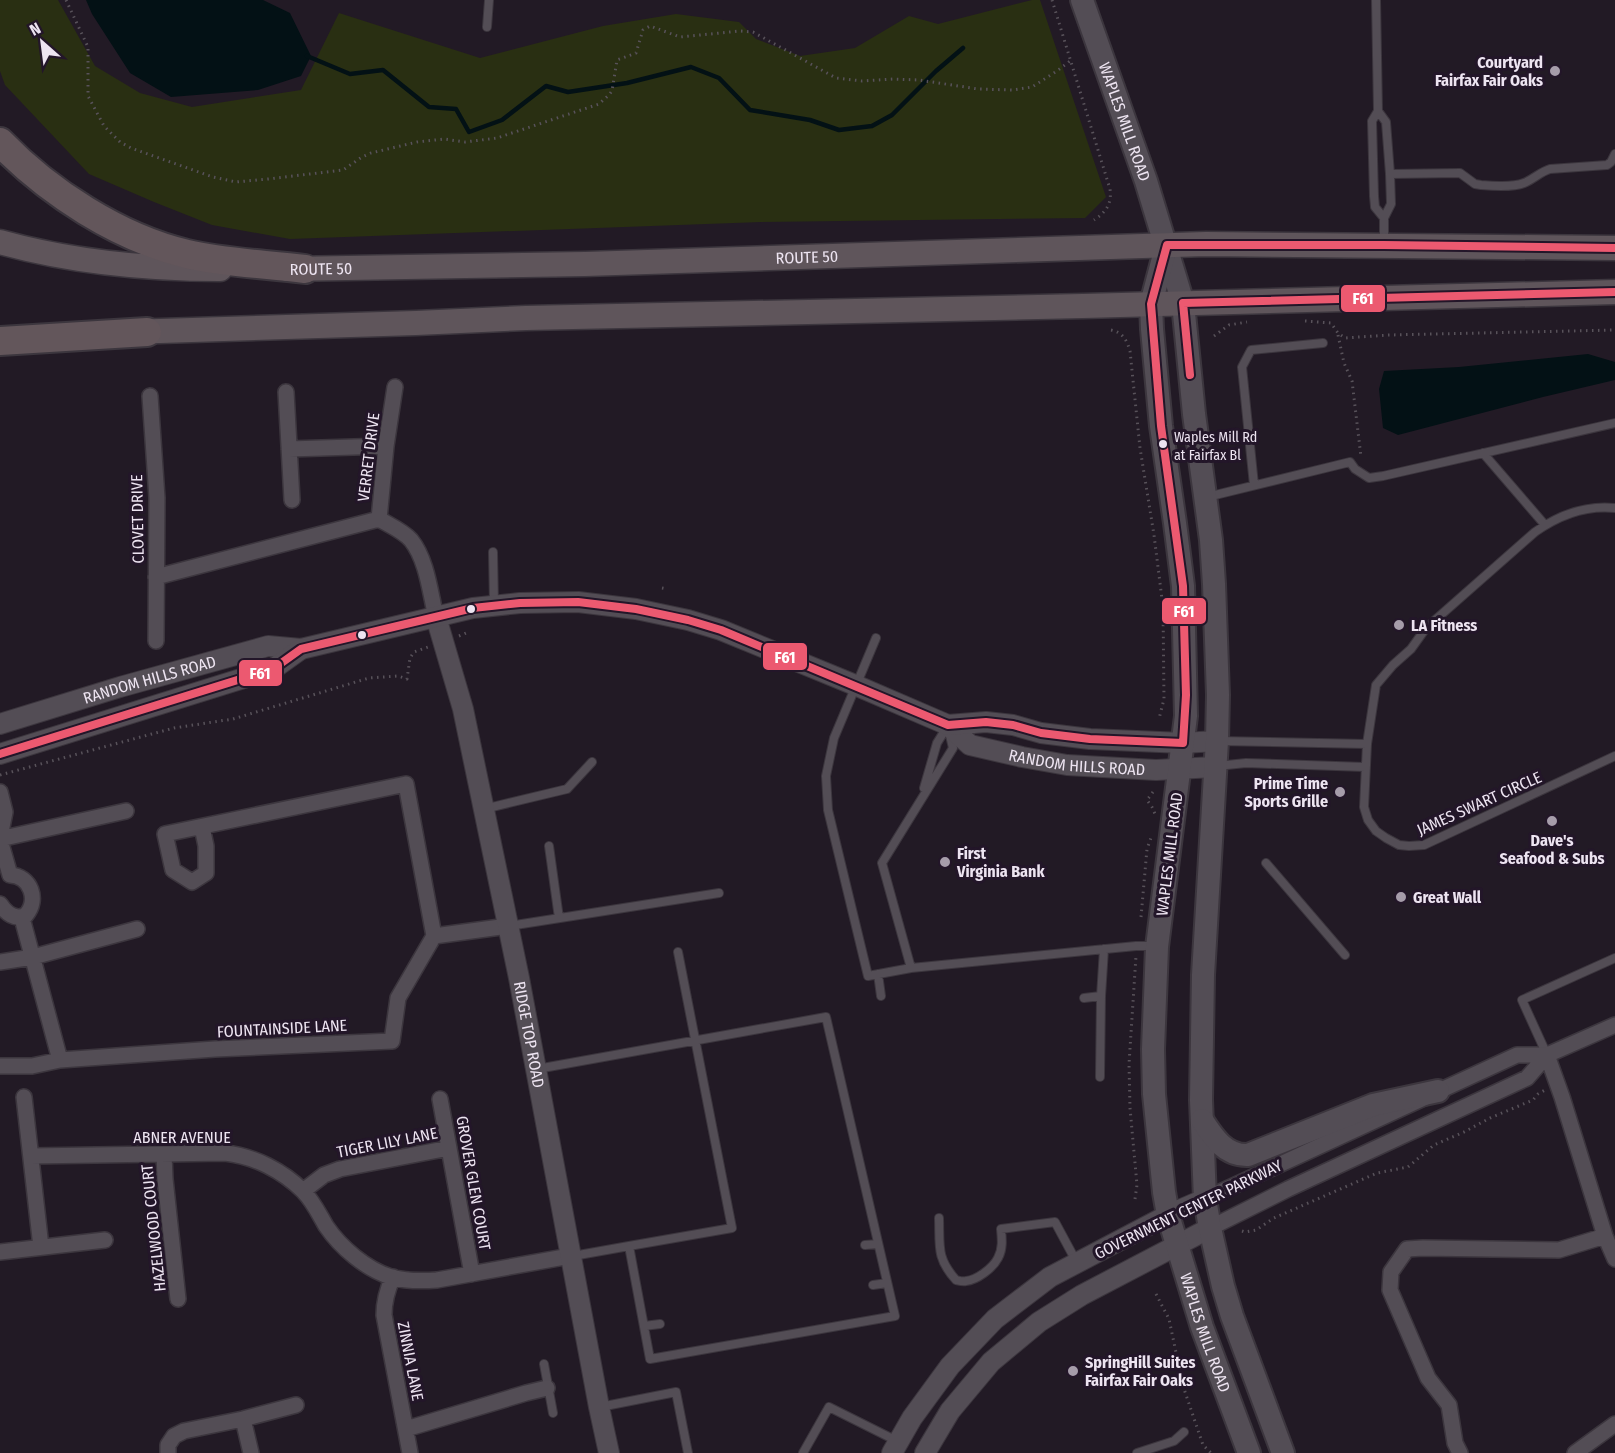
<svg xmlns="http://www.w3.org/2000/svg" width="1615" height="1453" font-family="'Fira Sans Condensed',sans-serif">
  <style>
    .green { fill: #292f12 }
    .water { fill: #031115 }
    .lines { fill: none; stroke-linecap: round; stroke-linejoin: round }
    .stream { stroke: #031115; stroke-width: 4.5 }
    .service-casing { stroke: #3c363e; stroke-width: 10 }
    .minor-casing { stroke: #3c363e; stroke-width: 18 }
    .tertiary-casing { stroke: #3c363e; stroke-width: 22 }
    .secondary-casing { stroke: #3c363e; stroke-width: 26 }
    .primary-casing { stroke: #3c363e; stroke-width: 27 }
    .motorway-casing { stroke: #3c363e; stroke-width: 32 }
    .path { stroke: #58525a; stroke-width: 3; stroke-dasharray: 1.5 4.5; stroke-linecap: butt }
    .service { stroke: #534d55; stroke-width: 8 }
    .minor { stroke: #534d55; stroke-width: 15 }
    .tertiary { stroke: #534d55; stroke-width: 20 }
    .secondary { stroke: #534d55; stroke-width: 22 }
    .primary { stroke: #5f555b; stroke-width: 24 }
    .motorway { stroke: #63565b; stroke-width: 28 }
    .bus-1-casing { stroke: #231629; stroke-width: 12 }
    .bus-1 { stroke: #ec5970; stroke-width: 8 }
    .poi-dot { fill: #a69daa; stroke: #231629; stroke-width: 2 }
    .bus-dot { fill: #ede4f1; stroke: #231629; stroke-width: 2 }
    .labels { text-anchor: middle; stroke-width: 6; stroke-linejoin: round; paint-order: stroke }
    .bus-label { font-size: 14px; fill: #ede4f1; stroke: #231629; text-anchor: start }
    .poi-label { font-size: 16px; font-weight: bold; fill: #ede4f1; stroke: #231629; text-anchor: start }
    .street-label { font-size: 16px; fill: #ede4f1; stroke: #231629 }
    .line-badge { stroke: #231629; stroke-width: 2 }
    .badge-label { font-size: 16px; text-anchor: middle; font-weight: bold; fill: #fff }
  </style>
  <rect width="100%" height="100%" fill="#221a25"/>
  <path class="green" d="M 0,0 L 58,0 L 95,66 L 140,93 L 192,107 L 301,90 L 339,13 L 480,58 L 603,26 L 676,14 L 739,22 L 756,39 L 800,56 L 855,48 L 909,16 L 938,24 L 1032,0 L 1040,0 L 1106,197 L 1085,218 L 761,222 L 290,239 L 212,225 L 154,202 L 89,174 L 5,85 L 0,71 Z"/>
  <path class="water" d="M 86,0 L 263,0 L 290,13 L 311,56 L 301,76 L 258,90 L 171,97 L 130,73 L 92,14 Z
    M 1588,354 L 1615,362 L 1615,380 L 1543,397 L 1398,435 L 1383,428 L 1379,389 L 1384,371 L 1459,367 Z"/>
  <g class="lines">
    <path class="stream" d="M 307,56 L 350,74 L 383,70 L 429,107 L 456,109 L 469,132 L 502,120 L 546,86 L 568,92 L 627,83 L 691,67 L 719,78 L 750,110 L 810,120 L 839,130 L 872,126 L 892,115 L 936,71 L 963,48"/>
    <defs>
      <path id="service" d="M 1376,0 L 1378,111 L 1372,121 L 1374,196 L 1375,207 L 1384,218
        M 487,27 L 489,0
        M 1378,111 L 1386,122 L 1390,174 L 1391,204 L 1384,218 L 1384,243
        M 1390,174 L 1460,173 L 1475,184 L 1481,185 C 1492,186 1514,187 1524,183 C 1534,179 1540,172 1550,169 L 1607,165 L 1611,162 L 1615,154
        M 1483,453 L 1545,525
        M 1254,485 L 1242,367 L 1251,350 L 1323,343
        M 1207,497 L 1350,462 L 1355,469 L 1369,478 L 1383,476 L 1615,423
        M 1615,508 C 1586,505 1559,515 1535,532 L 1426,628 L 1411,649 L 1393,665 L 1376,685 L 1367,744 L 1364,807 L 1368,820 L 1376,831 L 1386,838 L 1399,845 L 1409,846 L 1424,845 L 1615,756
        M 493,552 L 494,604
        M 876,638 L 834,738 L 826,776 L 828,810 L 868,976 L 911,968
        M 949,731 L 953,748 L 882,863 L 911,968 L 1136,946 L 1155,946
        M 1218,741 L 1367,744
        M 1217,766 L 1246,763 L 1365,767
        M 924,788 L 937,743 L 947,727
        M 484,809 L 567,789 L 592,762
        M 549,846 L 559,918
        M 1266,863 L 1345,955
        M 509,926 L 719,893
        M 878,974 L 881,996
        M 1084,998 L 1101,996 L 1104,949
        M 1547,1055 L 1522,1000 L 1615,958
        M 537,1069 L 826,1017 L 895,1316 L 650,1359 L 629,1246 L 573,1256
        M 1100,1077 L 1101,996
        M 939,1218 C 940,1246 936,1258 956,1280 C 960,1281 963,1282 966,1281 C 977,1280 993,1268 998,1258 C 1003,1249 1002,1239 1001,1229 L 1055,1222 L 1076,1261
        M 865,1245 L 878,1244
        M 629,1246 L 732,1228 L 678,952
        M 873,1285 L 887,1283
        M 644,1326 L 660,1324
        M 544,1364 L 553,1413
        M 600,1407 L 676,1392 L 688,1453
        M 803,1453 L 829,1407 L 897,1441
        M 1137,1453 L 1174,1441 L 1184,1432"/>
      <path id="minor" d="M 286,392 L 292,500
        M 150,396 L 157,498 L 156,641
        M 289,449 L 386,446
        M 379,519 L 386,446 L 395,387
        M 379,519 C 389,525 403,531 411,540 C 427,560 430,592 436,617
        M 156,577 L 379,519
        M 0,792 L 5,812 L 0,837
        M 0,839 L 126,811
        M 0,840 L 10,875
        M 0,904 C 6,913 15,921 26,915 C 39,900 31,876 10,875
        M 22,918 L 60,1060
        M 434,936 L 508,926
        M 0,962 L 33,957 L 137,929
        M 1547,1055 L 1562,1097 L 1605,1236 L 1615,1259
        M 0,1066 L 32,1066 L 60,1060 L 215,1049 L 392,1041 L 398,998 L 434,936 L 406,784 L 165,834 L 173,870 L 192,882 L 206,873 L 206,846 L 202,827
        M 24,1097 L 41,1247
        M 440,1099 L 472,1274
        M 164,1154 L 165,1179 L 178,1299
        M 31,1156 L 225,1153 C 254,1156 283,1171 303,1191 C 313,1201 319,1214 326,1226 C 341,1248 366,1269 391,1277 C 405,1281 423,1281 437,1280 L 570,1256
        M 303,1191 L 324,1175 L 340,1169 L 449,1148
        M 1205,1199 L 1517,1055 L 1547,1055 L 1615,1025
        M 1210,1228 L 1288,1189 L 1527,1078 L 1547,1055
        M 0,1252 L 105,1240
        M 393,1277 C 387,1290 384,1301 384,1315 L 410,1453
        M 243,1419 L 251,1453
        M 406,1429 L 526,1393 L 547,1388
        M 168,1453 L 168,1445 L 174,1436 L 184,1431 L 243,1419 L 296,1405
        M 1460,1453 L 1455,1443 L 1449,1405 L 1428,1378 L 1390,1290 L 1391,1272 L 1407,1249 L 1423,1248 L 1559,1250 L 1605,1236
        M 1575,1453 L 1615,1424"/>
      <g id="tertiary">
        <path id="s1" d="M 436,617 L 463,709 L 519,978 L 599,1407 L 609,1453"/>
        <path id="s2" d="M 0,724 L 120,687 L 268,646 L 301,649 L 473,608 L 520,603 L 578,602 L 636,609 L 688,620 L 721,630 L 855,685 L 934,719 L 948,725 L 970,745 L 1022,757 L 1067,765 L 1156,770 L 1215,767"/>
        <path d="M 948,725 L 986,722 L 1013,725 L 1041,733 L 1090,739 L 1183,743 L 1217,741"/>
        <path d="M 0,754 L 273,669 L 301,649"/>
        <path d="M 892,1453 L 912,1418 L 950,1366 L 995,1319 L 1050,1277 L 1168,1215 L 1205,1199"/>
        <path d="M 925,1453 L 950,1411 L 991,1362 L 1039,1322 L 1082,1295 L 1210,1228"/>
      </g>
      <g id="secondary">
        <path id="s3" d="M 1082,0 L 1146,181 L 1183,303 L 1194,414 L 1211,540 L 1214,584 L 1218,695 L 1217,741 L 1203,975 L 1201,1100 L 1205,1199 L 1210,1228 L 1223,1286 L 1232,1316 L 1283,1453"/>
        <path id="s4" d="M 1166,247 L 1151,304 L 1152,329 L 1161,426 L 1175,523 L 1183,586 L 1186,716 L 1157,947 L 1153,1049 L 1154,1094 L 1164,1192 L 1168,1215 L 1202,1327 L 1249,1453"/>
        <path d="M 1202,1120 C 1213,1137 1225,1156 1248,1155 L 1373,1105 L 1438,1091"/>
      </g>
      <g id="primary">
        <path d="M 0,242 C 72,262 146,269 220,269"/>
        <path id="s5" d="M 288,269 L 585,264 L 1206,244 L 1615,248"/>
        <path d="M 128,332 L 416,323 L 526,318 L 1083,306 L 1615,292"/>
      </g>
      <path id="motorway" d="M 0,142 C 48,192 119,238 187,254 C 225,263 266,264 305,269
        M 0,341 L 147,332"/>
    </defs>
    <use href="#service" class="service-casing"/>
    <use href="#minor" class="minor-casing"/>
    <use href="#tertiary" class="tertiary-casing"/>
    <use href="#secondary" class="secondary-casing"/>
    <use href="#primary" class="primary-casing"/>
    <use href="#motorway" class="motorway-casing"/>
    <path class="path" d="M 66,0 L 88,47 L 88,96 L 104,126 L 120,142 L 131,148 L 213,177 L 236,182 L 268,179 L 343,170 L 362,157 L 371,153 L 417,142 L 444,139 L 465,142 L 497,138 L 599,104 L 609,95 L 612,91 L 617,60 L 636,53 L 643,30 L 650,26 L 680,37 L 740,31 L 753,32 L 836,78 L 862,81 L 893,79 L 919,80 L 978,89 L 1012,90 L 1032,87 L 1057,71 L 1070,61
      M 1052,0 L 1110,189 C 1112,204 1106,212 1094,220
      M 1305,321 L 1331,323 L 1338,333 L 1345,338 L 1389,335 L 1615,330
      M 1111,330 C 1122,332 1127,340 1130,351 L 1140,448 L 1154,535 L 1163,607 L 1164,699 L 1159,719
      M 1338,335 L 1344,363 L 1352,381 L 1361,457
      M 1214,336 L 1229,325 L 1247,322
      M 662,588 L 667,589
      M 459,636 L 466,633
      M 0,775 L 174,728 L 233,719 L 369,678 L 398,676 L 407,679 L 410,658 L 414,652 L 428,647
      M 1153,792 L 1147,800 L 1152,807 L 1155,814
      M 1141,917 L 1147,849 L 1152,835
      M 1135,1199 L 1137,1185 L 1130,1108 L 1129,1064 L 1136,956
      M 1242,1231 L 1245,1232 L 1256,1230 L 1274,1218 L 1377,1173 L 1408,1167 L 1434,1145 L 1464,1132 L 1490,1118 L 1533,1100 L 1538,1094 L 1545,1090
      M 1156,1294 L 1169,1319 L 1183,1386 L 1203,1445 L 1211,1453"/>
    <use href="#service" class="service"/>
    <use href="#minor" class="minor"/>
    <use href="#tertiary" class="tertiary"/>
    <use href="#secondary" class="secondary"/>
    <use href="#primary" class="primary"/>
    <use href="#motorway" class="motorway"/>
    <defs>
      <path id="bus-1" d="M 1190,375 L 1183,303 L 1615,292
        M 0,754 L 273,669 L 301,649 L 473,608 L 520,603 L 578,602 L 636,609 L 688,620 L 721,630 L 948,725 L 986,722 L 1013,725 L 1041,733 L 1090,739 L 1183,743 L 1186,695 L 1183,586 L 1161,426 L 1151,304 L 1167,245 L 1384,245 L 1615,248"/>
    </defs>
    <use href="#bus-1" class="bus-1-casing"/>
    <use href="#bus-1" class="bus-1"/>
  </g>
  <g class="poi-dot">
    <circle cx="1555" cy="71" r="6"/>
    <circle cx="1399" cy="625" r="6"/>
    <circle cx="1340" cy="792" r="6"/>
    <circle cx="1552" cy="821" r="6"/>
    <circle cx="945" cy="862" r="6"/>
    <circle cx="1401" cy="897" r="6"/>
    <circle cx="1073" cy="1371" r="6"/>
  </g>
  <g class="bus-dot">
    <circle cx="1163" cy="444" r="5"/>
    <circle cx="471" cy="609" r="5"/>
    <circle cx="362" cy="635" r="5"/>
  </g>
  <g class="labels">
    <g class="bus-label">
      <text x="1174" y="442">Waples Mill Rd<tspan x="1174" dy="18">at Fairfax Bl</tspan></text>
    </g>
    <g class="poi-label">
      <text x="1543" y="68" text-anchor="end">Courtyard<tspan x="1543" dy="18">Fairfax Fair Oaks</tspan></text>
      <text x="1411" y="631">LA Fitness</text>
      <text x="1328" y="789" text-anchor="end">Prime Time<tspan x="1328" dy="18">Sports Grille</tspan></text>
      <text x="1552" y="846" text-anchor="middle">Dave's<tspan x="1552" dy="18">Seafood &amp; Subs</tspan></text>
      <text x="957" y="859">First<tspan x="957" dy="18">Virginia Bank</tspan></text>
      <text x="1413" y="903">Great Wall</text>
      <text x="1085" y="1368">SpringHill Suites<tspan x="1085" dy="18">Fairfax Fair Oaks</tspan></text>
    </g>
    <g class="street-label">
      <text dy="6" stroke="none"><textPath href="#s3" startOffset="129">WAPLES MILL ROAD</textPath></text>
      <text dy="6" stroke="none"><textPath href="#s5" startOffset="519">ROUTE 50</textPath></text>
      <text dy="6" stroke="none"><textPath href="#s5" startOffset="33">ROUTE 50</textPath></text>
      <text transform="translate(368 457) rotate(-83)" y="6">VERRET DRIVE</text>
      <text transform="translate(137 519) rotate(-91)" y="6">CLOVET DRIVE</text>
      <text dy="6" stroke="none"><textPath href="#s2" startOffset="156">RANDOM HILLS ROAD</textPath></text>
      <text dy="6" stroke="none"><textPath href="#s2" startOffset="1125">RANDOM HILLS ROAD</textPath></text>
      <text transform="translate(1479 803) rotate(-24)" y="6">JAMES SWART CIRCLE</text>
      <text transform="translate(1169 854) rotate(-83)" y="6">WAPLES MILL ROAD</text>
      <text transform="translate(282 1028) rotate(-3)" y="6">FOUNTAINSIDE LANE</text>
      <text dy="6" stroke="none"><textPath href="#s1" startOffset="428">RIDGE TOP ROAD</textPath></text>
      <text x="182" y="1143">ABNER AVENUE</text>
      <text transform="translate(387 1142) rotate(-11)" y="6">TIGER LILY LANE</text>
      <text transform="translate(474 1183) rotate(80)" y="6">GROVER GLEN COURT</text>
      <text transform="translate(1188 1209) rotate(-26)" y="6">GOVERNMENT CENTER PARKWAY</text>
      <text transform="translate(153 1228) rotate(-96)" y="6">HAZELWOOD COURT</text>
      <text dy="6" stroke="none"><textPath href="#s4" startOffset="1098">WAPLES MILL ROAD</textPath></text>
      <text transform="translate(411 1361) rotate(79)" y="6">ZINNIA LANE</text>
    </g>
  </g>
  <g class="line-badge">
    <rect x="1340" y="284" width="46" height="29" rx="6" fill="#ec5970"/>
    <rect x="1161" y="597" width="46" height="28" rx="6" fill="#ec5970"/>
    <rect x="762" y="642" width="46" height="29" rx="6" fill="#ec5970"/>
    <rect x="238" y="659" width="45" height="28" rx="6" fill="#ec5970"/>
  </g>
  <g class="badge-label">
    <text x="1363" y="304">F61</text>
    <text x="1184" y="617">F61</text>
    <text x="785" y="663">F61</text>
    <text x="260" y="679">F61</text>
  </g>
  <g transform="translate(42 42) rotate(332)" stroke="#231629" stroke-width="4.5" paint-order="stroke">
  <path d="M0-4.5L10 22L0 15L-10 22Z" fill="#ede4f1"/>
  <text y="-9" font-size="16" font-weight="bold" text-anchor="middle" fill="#ede4f1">N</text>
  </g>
</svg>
